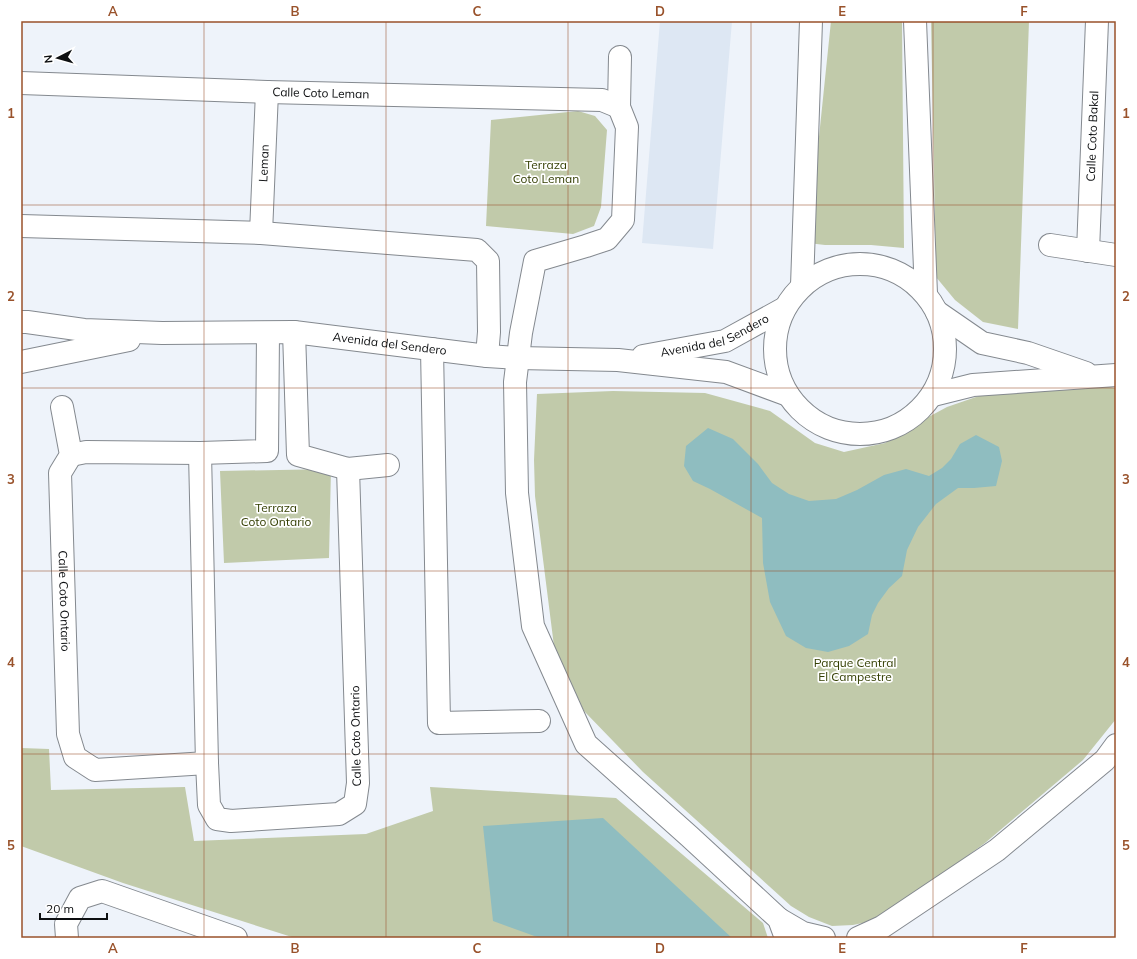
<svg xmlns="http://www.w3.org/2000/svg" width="1137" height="959" font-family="Mulish,sans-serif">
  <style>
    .built { fill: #dde7f3 }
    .green { fill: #c1caaa }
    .water { fill: #8fbdc0 }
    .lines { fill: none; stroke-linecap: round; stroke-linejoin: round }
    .street-casing { stroke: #84898f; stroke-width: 24 }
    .street { stroke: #fff; stroke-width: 22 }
    .grid { fill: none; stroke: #99522b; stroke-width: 1; stroke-opacity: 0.55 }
    .labels { text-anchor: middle; stroke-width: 3.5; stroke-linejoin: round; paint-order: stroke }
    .street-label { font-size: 12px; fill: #0d0f11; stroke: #fff }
    .park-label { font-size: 12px; fill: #333e02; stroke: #fff }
    .neatline { fill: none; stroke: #99522b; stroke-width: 1.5 }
    .grid-label { font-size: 13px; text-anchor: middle; font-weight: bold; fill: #99522b }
  </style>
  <rect width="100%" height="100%" fill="#eef3fa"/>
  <path class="built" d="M 660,21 L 732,21 L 713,249 L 642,243 Z"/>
  <path class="green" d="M 831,21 L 902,21 L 904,248 L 871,245 L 825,245 L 808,243 Z
    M 931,21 L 1029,21 L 1018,329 L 983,322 L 955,300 L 936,277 Z
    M 578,111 L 595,116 L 607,130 L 601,207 L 594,226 L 573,234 L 486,226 L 491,120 Z
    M 1066,381 L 1116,388 L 1116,719 L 1083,760 L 985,843 L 881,919 L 853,925 L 832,926 L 809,917 L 791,906 L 715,837 L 643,772 L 584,711 L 554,646 L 535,496 L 534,460 L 537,394 L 613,391 L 705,393 L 770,411 L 815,443 L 844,452 L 885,443 L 908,428 L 947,407 L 1002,388 Z
    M 331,469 L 329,558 L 224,563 L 220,471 Z
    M 21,748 L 49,749 L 51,790 L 185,787 L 194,841 L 366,834 L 433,811 L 430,787 L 616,798 L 763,923 L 768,938 L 295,938 L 123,883 L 21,846 Z"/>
  <path class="water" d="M 708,428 L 733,439 L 758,464 L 772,483 L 789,494 L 809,501 L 836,499 L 857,490 L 884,475 L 906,469 L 929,476 L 942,468 L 951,459 L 960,444 L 976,435 L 999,447 L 1002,461 L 996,486 L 974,488 L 958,488 L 936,504 L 918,527 L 907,550 L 902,576 L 889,588 L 878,603 L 872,615 L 868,634 L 849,646 L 828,652 L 806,648 L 786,636 L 770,602 L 763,563 L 762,518 L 710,489 L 693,481 L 684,466 L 686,446 Z
    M 603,818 L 732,938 L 540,938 L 493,921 L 483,826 Z"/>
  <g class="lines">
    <defs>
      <g id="street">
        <path d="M 915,21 L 926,294"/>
        <path d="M 620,57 L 619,107 L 627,127 L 623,220 L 607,239 L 586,246 L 535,261 L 521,333 L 515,382 L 517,493 L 533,626 L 586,744 L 689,836 L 779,919 L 786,938"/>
        <path id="s1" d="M 21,83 L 267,92 L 602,100 L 619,107"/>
        <path d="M 21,226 L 261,233 L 477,250 L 488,261 L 489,332 L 487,356"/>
        <path id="s2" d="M 261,233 L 267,92"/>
        <path d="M 1050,245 L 1116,255"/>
        <path id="s3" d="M 1088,251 L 1097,21"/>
        <circle cx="860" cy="349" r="85"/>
        <path d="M 802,286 L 811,21"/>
        <path d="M 937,312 L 982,343 L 1028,353 L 1086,373"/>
        <path id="s4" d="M 21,322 L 27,322 L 84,330 L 162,333 L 294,332 L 487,356 L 518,358 L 618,360 L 726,372 L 788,395"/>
        <path d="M 294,332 L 298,455 L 348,469 L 388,465"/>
        <path d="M 432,349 L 439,723 L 539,721"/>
        <path id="s5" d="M 643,356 L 725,341 L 785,308"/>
        <path d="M 21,362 L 129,340"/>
        <path d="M 933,395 L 973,385 L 1116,375"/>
        <path id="s6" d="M 62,407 L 71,455 L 60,473 L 68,734 L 75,757 L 95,770 L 207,763"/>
        <path d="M 200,453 L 207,763 L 209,805 L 217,819 L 231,821 L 339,814 L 355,804 L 358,783 L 348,469"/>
        <path d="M 71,455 L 86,452 L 200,453 L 267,451 L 268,333"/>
        <path d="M 779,919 L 803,933 L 824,938"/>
        <path d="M 67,938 L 66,924 L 80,898 L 102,891 L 236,938"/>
        <path d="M 858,938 L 882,927 L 997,850 L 1105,760 L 1116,745"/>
      </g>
    </defs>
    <use href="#street" class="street-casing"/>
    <use href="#street" class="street"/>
  </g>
  <path class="grid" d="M 204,21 L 204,938M 386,21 L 386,938M 568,21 L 568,938M 751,21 L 751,938M 933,21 L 933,938M 21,205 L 1116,205M 21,388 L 1116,388M 21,571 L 1116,571M 21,754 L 1116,754"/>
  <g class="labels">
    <g class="street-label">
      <text dy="4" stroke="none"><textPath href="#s1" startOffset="300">Calle Coto Leman</textPath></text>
      <text dy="4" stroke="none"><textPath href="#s3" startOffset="115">Calle Coto Bakal</textPath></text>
      <text dy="4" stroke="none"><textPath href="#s2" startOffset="70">Leman</textPath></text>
      <text dy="4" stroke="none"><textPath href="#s5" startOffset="75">Avenida del Sendero</textPath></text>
      <text dy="4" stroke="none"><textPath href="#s4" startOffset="370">Avenida del Sendero</textPath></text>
      <text dy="4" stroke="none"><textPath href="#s6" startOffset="198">Calle Coto Ontario</textPath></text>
      <text transform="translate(356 736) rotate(-91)" y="4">Calle Coto Ontario</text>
    </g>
    <g class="park-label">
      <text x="546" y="169">Terraza<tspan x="546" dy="14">Coto Leman</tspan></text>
      <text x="276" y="512">Terraza<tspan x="276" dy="14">Coto Ontario</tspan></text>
      <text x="855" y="667">Parque Central<tspan x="855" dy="14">El Campestre</tspan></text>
    </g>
  </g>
  <rect width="1137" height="959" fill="none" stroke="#ffffff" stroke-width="44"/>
  <g transform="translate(58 58) rotate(264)" stroke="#ffffff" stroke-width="3" paint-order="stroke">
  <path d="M0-3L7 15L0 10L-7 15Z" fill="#0d0f11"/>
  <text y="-6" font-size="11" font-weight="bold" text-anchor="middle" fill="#0d0f11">N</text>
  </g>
  <path d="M40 913v6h67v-6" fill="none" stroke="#0d0f11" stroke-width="2"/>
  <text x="46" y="913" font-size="12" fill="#0d0f11" stroke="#ffffff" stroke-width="3" paint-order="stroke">20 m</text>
  <rect x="22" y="22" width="1093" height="915" class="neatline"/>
  <g class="grid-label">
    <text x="113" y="16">A</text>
    <text x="295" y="16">B</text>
    <text x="477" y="16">C</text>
    <text x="660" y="16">D</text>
    <text x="842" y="16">E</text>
    <text x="1024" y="16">F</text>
    <text x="11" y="118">1</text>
    <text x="1126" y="118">1</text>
    <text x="11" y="301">2</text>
    <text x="1126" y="301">2</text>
    <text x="11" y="484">3</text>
    <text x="1126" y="484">3</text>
    <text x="11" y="667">4</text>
    <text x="1126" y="667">4</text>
    <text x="11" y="850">5</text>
    <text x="1126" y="850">5</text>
    <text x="113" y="953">A</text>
    <text x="295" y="953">B</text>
    <text x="477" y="953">C</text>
    <text x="660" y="953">D</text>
    <text x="842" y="953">E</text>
    <text x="1024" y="953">F</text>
  </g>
</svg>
